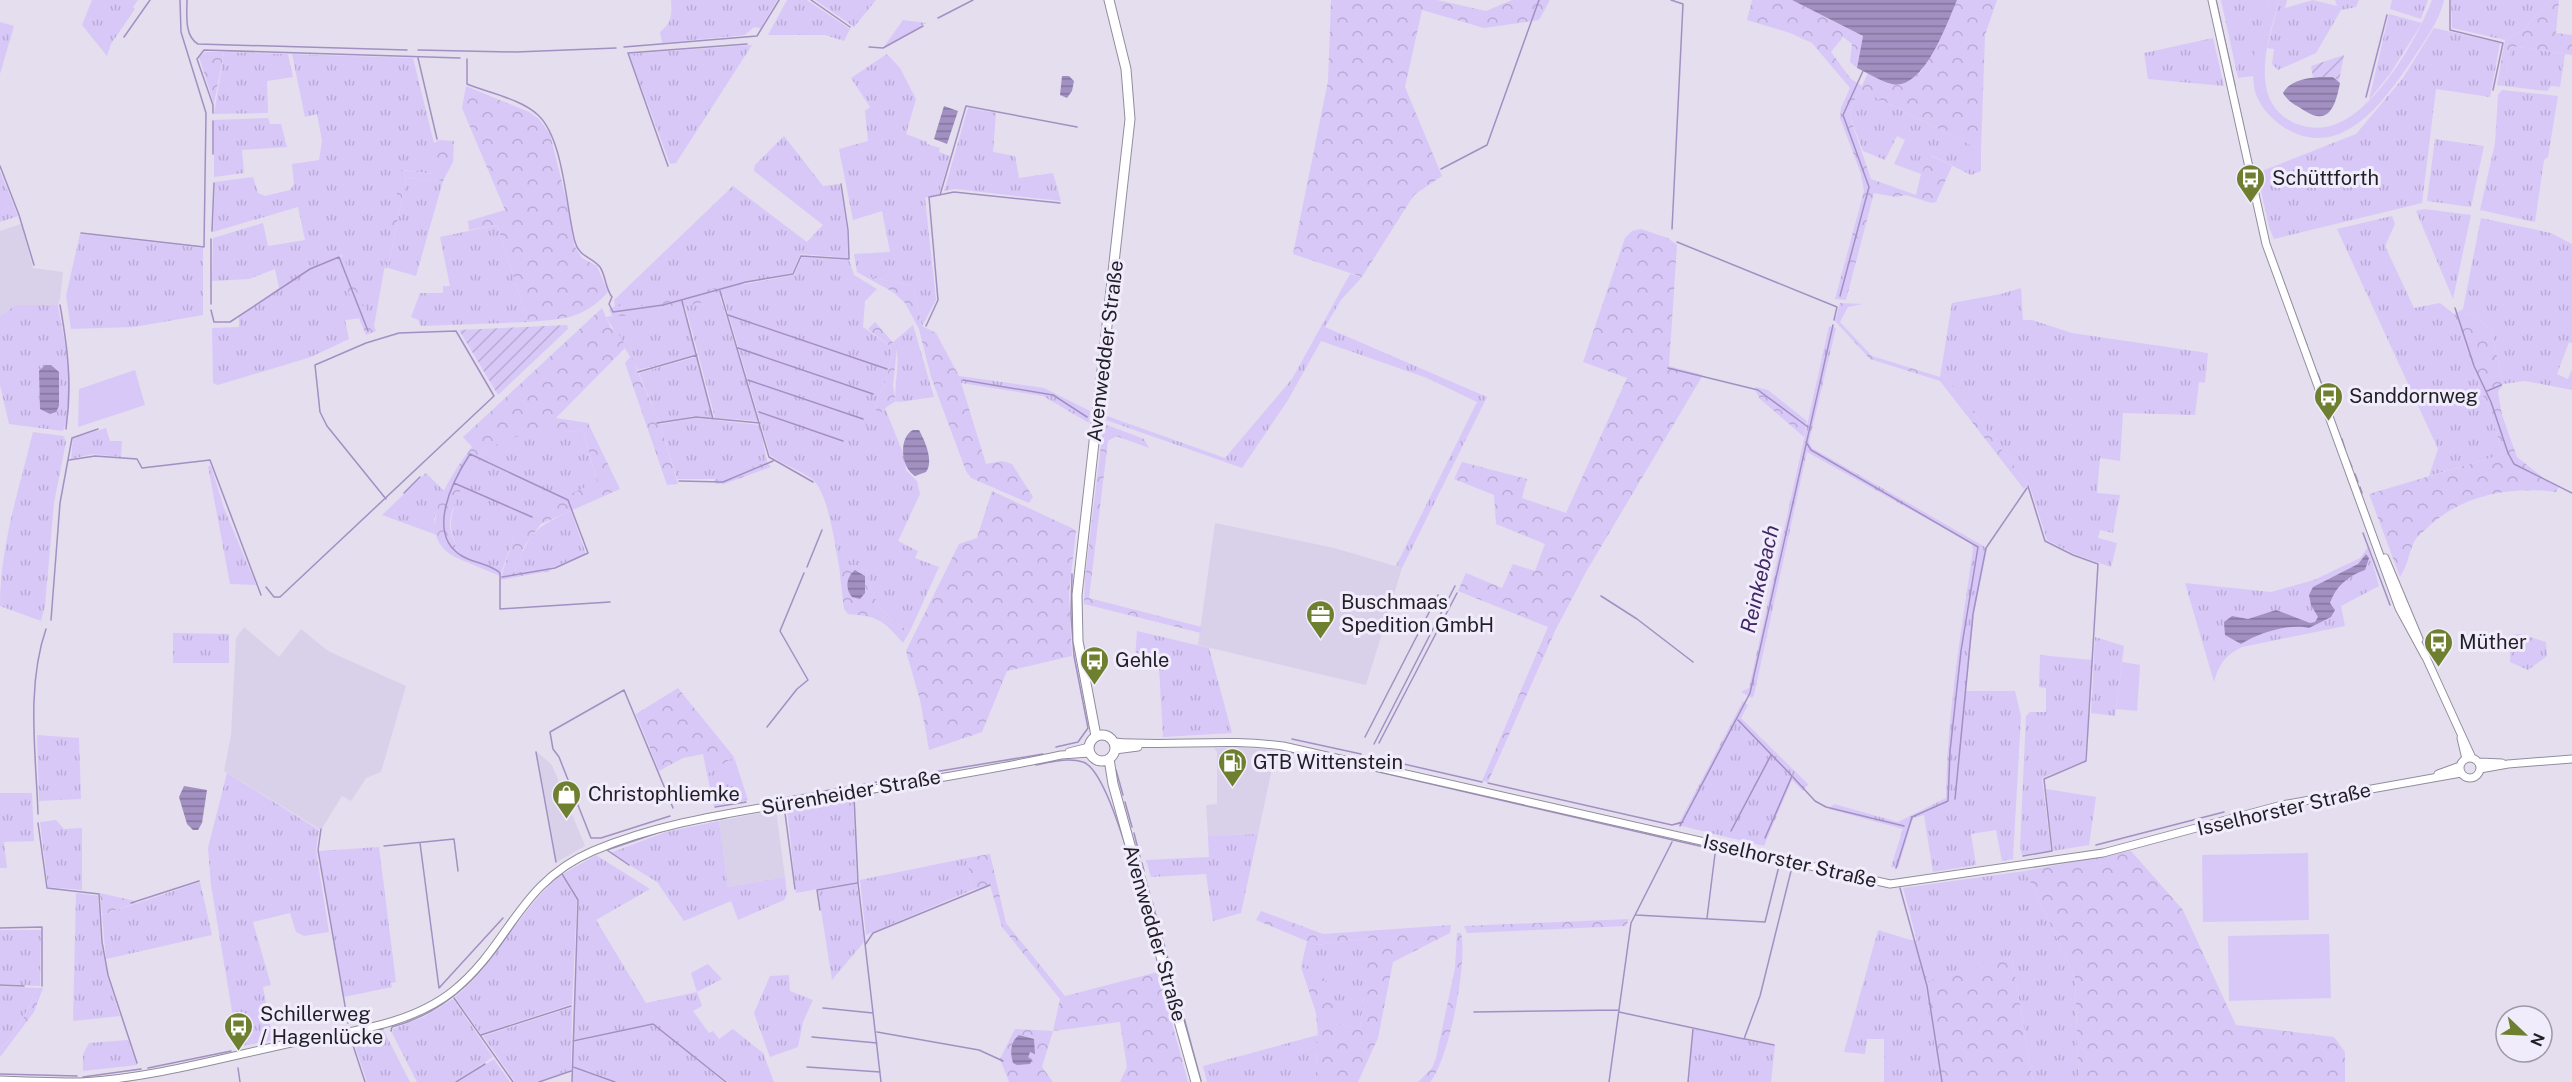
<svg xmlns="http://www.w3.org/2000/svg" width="2572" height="1082" font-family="'Public Sans',sans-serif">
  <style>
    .built { fill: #d9d1e9 }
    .grass { fill: url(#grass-tufts) }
    .forest { fill: url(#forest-crowns) }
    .garden { fill: url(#garden-furrows) }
    .pitch { fill: #d8c8f8 }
    .water { fill: url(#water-rules) }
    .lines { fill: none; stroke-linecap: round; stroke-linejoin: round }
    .stream { stroke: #a290c2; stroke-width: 1.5 }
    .minor-casing { stroke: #928d9d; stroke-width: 9 }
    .major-casing { stroke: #928d9d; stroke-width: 11 }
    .minor { stroke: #fff; stroke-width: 7 }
    .major { stroke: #fff; stroke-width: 9 }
    .labels { text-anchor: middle; stroke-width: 6; stroke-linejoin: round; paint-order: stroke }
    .poi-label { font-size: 20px; fill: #211f25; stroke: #f1ecfc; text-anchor: start }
    .street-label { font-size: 20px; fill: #211f25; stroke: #f1ecfc }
    .water-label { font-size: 21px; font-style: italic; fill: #402663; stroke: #f1ecfc }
  </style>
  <defs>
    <pattern id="grass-tufts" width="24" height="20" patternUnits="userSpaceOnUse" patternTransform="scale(1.5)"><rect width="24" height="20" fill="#d8c8f8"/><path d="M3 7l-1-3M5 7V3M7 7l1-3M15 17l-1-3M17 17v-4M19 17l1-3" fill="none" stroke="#b9abd4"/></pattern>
    <pattern id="forest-crowns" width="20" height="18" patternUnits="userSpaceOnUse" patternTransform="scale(1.5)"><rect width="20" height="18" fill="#d8c8f8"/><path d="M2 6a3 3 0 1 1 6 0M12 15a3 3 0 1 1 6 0" fill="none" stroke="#b9abd4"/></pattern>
    <pattern id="garden-furrows" width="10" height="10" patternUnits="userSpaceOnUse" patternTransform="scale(1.5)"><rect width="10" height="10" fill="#d8c8f8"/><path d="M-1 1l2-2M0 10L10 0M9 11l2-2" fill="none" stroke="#b9abd4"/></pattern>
    <pattern id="water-rules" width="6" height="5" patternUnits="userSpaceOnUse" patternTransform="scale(1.5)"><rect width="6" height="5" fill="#a290c2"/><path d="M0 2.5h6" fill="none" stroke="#84759d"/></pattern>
  </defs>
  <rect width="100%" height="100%" fill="#e4deef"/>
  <path class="built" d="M 21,224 L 33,268 L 63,272 L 60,299 L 58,305 L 16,305 L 0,316 L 0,231 Z
    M 1215,523 L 1334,548 L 1402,568 L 1366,685 L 1198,645 Z
    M 244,627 L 279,657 L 301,629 L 328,651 L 406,686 L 381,772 L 366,778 L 351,801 L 342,796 L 321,830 L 224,771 L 231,735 L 236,638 Z
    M 1240,747 L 1276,750 L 1258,834 L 1208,836 L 1206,805 L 1217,804 L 1217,752 L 1214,748 Z
    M 537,752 L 552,765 L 585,846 L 557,862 Z
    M 776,810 L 785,877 L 728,887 L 719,821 Z"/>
  <path class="grass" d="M 92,0 L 138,0 L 133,7 L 135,9 L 111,44 L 107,56 L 82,25 Z
    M 671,0 L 777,0 L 761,28 L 754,27 L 745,35 L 662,43 L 660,32 C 672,23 672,15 671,0 Z
    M 787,0 L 807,0 L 850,29 L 844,41 L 825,35 L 768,35 Z
    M 815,0 L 876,0 L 854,27 Z
    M 2221,0 L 2268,0 L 2258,37 L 2253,76 L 2238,78 Z
    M 2279,0 L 2287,0 L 2285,8 L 2313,0 L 2337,6 L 2335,0 L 2359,0 L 2356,7 L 2341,10 L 2316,53 L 2278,70 L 2272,64 L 2274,49 L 2267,48 Z
    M 2392,0 L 2428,0 L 2421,19 L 2390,9 Z
    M 2451,0 L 2549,0 L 2526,28 L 2505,40 L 2452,28 Z
    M 2389,14 L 2422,23 L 2390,74 L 2369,100 Z
    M 903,20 L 926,23 L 883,48 Z
    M 0,22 L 14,26 L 0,74 Z
    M 2434,28 L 2500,43 L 2490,97 L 2436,89 L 2422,203 L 2274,239 L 2269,227 L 2257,173 L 2356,134 L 2403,78 Z
    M 2213,38 L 2224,86 L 2148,79 L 2144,53 Z
    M 752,45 L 676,163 L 670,164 L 629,54 Z
    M 2511,46 L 2565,54 L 2560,87 L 2551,86 L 2547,91 L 2504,86 Z
    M 224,52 L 288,54 L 293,77 L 267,81 L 268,113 L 214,114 Z
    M 292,54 L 413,58 L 434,143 L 434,174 L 402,170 L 374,326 L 372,327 L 342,255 L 335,258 L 361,318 L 345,320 L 349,339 L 311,357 L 218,385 L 213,383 L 212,328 L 239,327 L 239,316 L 279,288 L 275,269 L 249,279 L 212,281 L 213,238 L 263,223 L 268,246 L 305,240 L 298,207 L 213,232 L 215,182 L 253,177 L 258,193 L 265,196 L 290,190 L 294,184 L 292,164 L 319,160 L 322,141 L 317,114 L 305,117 Z
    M 887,54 L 900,68 L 916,99 L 906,134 L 927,142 L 927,144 L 940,148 L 939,152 L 950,156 L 939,194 L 925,198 L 936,300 L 922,326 L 913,286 L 864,276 L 857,272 L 854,254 L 890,252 L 882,211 L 853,220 L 839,149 L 868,141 L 865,111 L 870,107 L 851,78 Z
    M 1859,89 L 1981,150 L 1981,171 L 1971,175 L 1931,155 L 1921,174 L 1894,164 L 1905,140 L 1897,136 L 1885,160 L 1863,151 L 1849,114 Z
    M 2502,90 L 2558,96 L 2548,157 L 2544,160 L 2535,222 L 2480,210 L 2495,143 L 2498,95 Z
    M 968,108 L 996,113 L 993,152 L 1015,156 L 1019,178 L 1053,173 L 1061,201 L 955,189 L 944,191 Z
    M 268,118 L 270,124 L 281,124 L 287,147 L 242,150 L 244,173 L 214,177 L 214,120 Z
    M 784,136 L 823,186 L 840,184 L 847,230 L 848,258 L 801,254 L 792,273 L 637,306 L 615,306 L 614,300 L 733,186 L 807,242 L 823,225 L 754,171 L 755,165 Z
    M 2435,139 L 2484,146 L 2471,207 L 2427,201 Z
    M 0,171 L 18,216 L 0,222 Z
    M 406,178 L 443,181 L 416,276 L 388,268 Z
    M 2424,209 L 2471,215 L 2453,299 L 2416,211 Z
    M 2392,216 L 2395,224 L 2385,246 L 2414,308 L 2440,303 L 2454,314 L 2504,454 L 2429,476 L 2438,449 L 2337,229 Z
    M 2481,218 L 2551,233 L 2572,244 L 2572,343 L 2569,342 L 2557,374 L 2568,379 L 2572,369 L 2572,390 L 2525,381 L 2503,384 L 2491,329 L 2463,309 Z
    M 497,225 L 528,322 L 421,326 L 418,320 L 411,317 L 420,293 L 443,293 L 443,286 L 450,286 L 440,237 Z
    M 80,234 L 203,248 L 203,315 L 134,327 L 71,329 L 66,296 Z
    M 802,257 L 849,260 L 854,275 L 877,289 L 865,301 L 863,327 L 890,346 L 892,355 L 884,388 L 878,395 L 876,411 L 868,426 L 885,408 L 905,458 L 906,470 L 917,481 L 920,494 L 898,541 L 918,551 L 915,558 L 939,567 L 910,631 C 878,615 873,599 865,566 L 839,565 C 835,545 828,491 812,479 C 798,469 782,464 770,455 L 723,296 L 745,284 L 794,275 Z
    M 1350,274 L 1362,277 L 1341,300 L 1325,327 L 1487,397 L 1402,568 L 1396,566 L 1477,402 L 1427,378 L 1321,341 L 1288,400 L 1242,468 L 1106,420 L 1107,416 L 1225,458 L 1292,379 Z
    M 2021,288 L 2023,320 L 2032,320 L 2072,333 L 2208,353 L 2205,383 L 2199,382 L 2195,415 L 2123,413 L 2120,461 L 2100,458 L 2097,493 L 2120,495 L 2113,533 L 2100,530 L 2098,538 L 2117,543 L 2111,567 L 2074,554 L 2047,540 L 2030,487 L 1941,371 L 1952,303 L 2001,294 Z
    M 720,297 L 759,421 L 715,418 L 685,305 Z
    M 16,305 L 58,305 C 64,344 79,393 63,431 L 9,424 L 0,385 L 0,316 Z
    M 682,305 L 696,355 L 638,370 L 606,317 Z
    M 913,325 L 934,397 L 899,402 L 896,401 C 893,383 903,354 893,342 Z
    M 1829,326 L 1836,328 L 1809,442 L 1812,448 L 1987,548 L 1974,614 L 1966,691 L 2015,691 L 2021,716 L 2013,859 L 2002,861 L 1996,830 L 1971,834 L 1976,865 L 1933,872 L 1924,815 L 1913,818 L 1898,868 L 1891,867 L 1903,829 L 1829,809 L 1834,804 L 1898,822 L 1946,798 C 1947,715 1961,632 1973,550 L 1972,544 L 1807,452 L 1754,695 L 1752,698 L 1741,692 L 1749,688 Z
    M 696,357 L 713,418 L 695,416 L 659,422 L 639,373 Z
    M 959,376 L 1044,388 L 1090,411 L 1089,423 L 1043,396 L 961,383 Z
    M 696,418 L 760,425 L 767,462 L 723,479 L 677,479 L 660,424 Z
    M 106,428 L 110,441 L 122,441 L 121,457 L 93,454 L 71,459 L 73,438 Z
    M 583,431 L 597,482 L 572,496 L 514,537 L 500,576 L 457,558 C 458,544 450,533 451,523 C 455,483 482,441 523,433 C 542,430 564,432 583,431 Z
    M 33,432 L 64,436 L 66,442 L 54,503 L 45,606 L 41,621 L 0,606 C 0,546 19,489 33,432 Z
    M 208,466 L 211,466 L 224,508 L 256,585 L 230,584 Z
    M 426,473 L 444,491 L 434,519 L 437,535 L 382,515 Z
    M 571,511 L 586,554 L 554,567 L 514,573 C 529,535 532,528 571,511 Z
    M 2368,547 L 2379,586 L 2341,606 L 2345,626 L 2242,647 C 2226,655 2219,664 2214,682 L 2185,583 L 2271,592 L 2314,580 L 2360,558 Z
    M 1137,631 L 1209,648 L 1232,733 L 1163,737 L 1159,667 L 1151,661 L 1135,658 Z
    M 173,633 L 229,634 L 229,663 L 173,663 Z
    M 2520,634 L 2546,642 L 2547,656 L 2528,670 L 2510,662 L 2511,635 Z
    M 2095,637 L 2124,646 L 2115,716 L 2091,713 Z
    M 2040,655 L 2092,660 L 2085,761 L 2042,778 L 2051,851 L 2022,855 L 2020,847 L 2026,716 L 2030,712 L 2046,712 L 2046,688 L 2039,687 Z
    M 1743,701 L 1748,705 L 1741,718 L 1808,784 L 1803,791 L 1792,780 L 1764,846 L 1673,824 L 1680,821 Z
    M 37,735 L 79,738 L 81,799 L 39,801 Z
    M 734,757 L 748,800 L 714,806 L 707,774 Z
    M 227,773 L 319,830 L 316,850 L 329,932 L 304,936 L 296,932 L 290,913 L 253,922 L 271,985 L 263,987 L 273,1040 L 238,1047 L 211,885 L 208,848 Z
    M 2046,789 L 2096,797 L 2089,845 L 2053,851 Z
    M 0,793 L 32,793 L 34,841 L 4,842 L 7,868 L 0,868 Z
    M 853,798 L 857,882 L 796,893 L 787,808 Z
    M 56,820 L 64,829 L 82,828 L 82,890 L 48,887 L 40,822 Z
    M 719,821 L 728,887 L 785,877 L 787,894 L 784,900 L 738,920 L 731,901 L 684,921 L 657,882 L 610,853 L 666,832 Z
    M 1258,834 L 1241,913 L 1213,921 L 1206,874 L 1151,877 L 1146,860 L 1209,857 L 1208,836 Z
    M 379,847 L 396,982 L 391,983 L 392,987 L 344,997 L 319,851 Z
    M 596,855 L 650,889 L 596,920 L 646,1003 L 697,992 L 691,973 L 708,964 L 722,979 L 697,992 L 702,1006 L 693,1011 L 709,1033 L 713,1031 L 719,1039 L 733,1029 L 763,1053 L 774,1082 L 728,1082 L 653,1024 L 573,1040 L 579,900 L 563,874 Z
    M 967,858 L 972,890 L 866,935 L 860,880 Z
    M 2025,871 L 2075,977 L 2079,1082 L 2033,1082 L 2012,957 L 1928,983 L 1903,888 Z
    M 561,875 L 577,900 L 572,1004 L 481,1034 L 455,997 C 498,962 518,910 561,875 Z
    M 200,882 L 212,935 L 106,959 L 102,915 Z
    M 857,884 L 864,942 L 832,980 L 818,891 Z
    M 76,893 L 98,896 L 101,942 L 107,975 L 120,1016 L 73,1021 Z
    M 0,930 L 41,930 L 40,986 L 0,984 Z
    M 1878,930 L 1914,941 L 1925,983 L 1940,1082 L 1884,1082 L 1884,1039 L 1867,1039 L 1865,1054 L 1844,1052 Z
    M 1371,938 L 1360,1029 L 1334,1024 L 1301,967 L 1307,941 L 1316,945 Z
    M 789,975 L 790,991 L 813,1000 L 803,1022 L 798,1047 L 770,1057 L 754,1013 L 770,976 Z
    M 0,986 L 36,988 C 28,1012 17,1031 0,1051 Z
    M 453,999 L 493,1057 L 454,1082 L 417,1082 L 392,1033 L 393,1029 L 424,1017 Z
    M 572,1007 L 571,1070 L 537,1082 L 515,1082 L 483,1036 Z
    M 653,1025 L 661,1030 L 724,1082 L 617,1082 L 572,1066 L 573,1042 Z
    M 1693,1029 L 1775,1046 L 1771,1082 L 1689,1082 Z
    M 384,1031 L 410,1082 L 367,1082 L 352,1037 Z
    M 1318,1035 L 1315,1082 L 1207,1082 L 1203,1066 Z
    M 128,1040 L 137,1065 L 83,1071 L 83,1054 L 89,1043 Z
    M 494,1059 L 510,1082 L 458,1082 Z
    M 572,1068 L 612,1082 L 573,1082 Z"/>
  <path class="forest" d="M 1331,0 L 1437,0 L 1486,11 L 1512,0 L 1550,0 L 1539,20 L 1484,28 L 1422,10 L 1405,87 L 1442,176 L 1414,195 L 1362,277 L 1293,254 L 1328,81 Z
    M 1752,0 L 1792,0 L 1863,36 L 1857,68 L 1850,62 L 1852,44 L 1843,37 L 1831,52 L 1851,79 L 1862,86 L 1868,73 L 1875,77 L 1921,72 L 1957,0 L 1997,0 L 1985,35 L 1981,150 L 1859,89 L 1849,114 L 1871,179 L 1916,195 L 1921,174 L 1930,155 L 1952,166 L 1936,202 L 1931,203 L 1906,195 L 1896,197 L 1874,193 L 1846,300 L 1835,299 L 1864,191 L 1861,174 L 1840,118 L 1841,108 L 1850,88 L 1812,43 L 1790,33 L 1747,20 Z
    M 2549,0 L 2559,0 L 2556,33 L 2572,35 L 2572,55 L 2511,46 L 2504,86 L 2497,85 L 2505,40 L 2526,28 Z
    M 205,52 L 224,52 L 214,104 L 199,57 Z
    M 466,86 L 529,112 L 539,119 L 550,134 L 566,199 L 574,245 L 582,258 L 597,266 L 608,292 C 582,320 563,319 528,322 L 497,225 L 469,230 L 468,221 L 505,210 L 462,108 Z
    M 439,140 L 454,141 L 453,162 L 443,181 L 406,178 L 388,268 L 384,268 L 401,170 L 433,174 L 434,143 Z
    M 1641,229 L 1668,238 L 1677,245 L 1669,366 L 1703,375 L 1586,572 L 1556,629 L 1488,782 L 1482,781 L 1548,627 L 1458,591 L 1466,573 L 1502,588 L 1513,564 L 1535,571 L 1545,544 L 1496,524 L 1494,495 L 1454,479 L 1462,462 L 1527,479 L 1522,498 L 1566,513 L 1627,378 L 1583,362 L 1625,238 L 1632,231 Z
    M 343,256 L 372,326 L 374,326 L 376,331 L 366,335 L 335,259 Z
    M 864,276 L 913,286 L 922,326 L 936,333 L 959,376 L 986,464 L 1002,461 L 1012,464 L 1033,497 L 1029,503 L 971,478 L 966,471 L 931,377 L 919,329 L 905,303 L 893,292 Z
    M 746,281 C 730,304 642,314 613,317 L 609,310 L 615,306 L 637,306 Z
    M 1840,303 L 1863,304 L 1848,307 L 1840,322 L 1872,356 L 1940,377 L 1941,371 L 2028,484 L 2024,489 L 1940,381 L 1870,359 L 1835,321 Z
    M 602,308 L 611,328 L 618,333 L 626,347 L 556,418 L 588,423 L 620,489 L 541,524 L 525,545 L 514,573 L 550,567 L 550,571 L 500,580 L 514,537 L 531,514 L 597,481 L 583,431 C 528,434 488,428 462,487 C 457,498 449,514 450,527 C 452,540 458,544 457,558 C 409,536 451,474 472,447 L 463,437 Z
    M 2463,309 L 2491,329 L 2503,384 L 2498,392 L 2502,415 L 2517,457 L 2546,480 L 2559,486 L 2556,492 C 2510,486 2460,495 2426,529 C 2422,533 2416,537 2414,542 C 2408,555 2408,565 2400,577 L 2369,494 L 2504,454 L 2454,314 Z
    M 875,322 L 897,347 L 893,386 L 896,401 L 885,408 L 868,427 L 865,424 L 876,411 L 878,395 L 884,388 L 892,355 L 890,346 L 868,329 Z
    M 631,356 L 660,424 L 678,484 L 667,485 L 625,363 Z
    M 1756,387 L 1768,390 L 1807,421 L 1804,437 L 1760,399 L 1755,390 Z
    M 1107,425 L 1144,439 L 1149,448 L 1116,436 L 1108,441 L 1089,598 L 1202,627 L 1201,633 L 1084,604 L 1085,577 L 1103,428 Z
    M 767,462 L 771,467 L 724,484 L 716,484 L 714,480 Z
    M 992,491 L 1076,530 L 1069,594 L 1072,656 L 1007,671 L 982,732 L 929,750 L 920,700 L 906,651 L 959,544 L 977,538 Z
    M 839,565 L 865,565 C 873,599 878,615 910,631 L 903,643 C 883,620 878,616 848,614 L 844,609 Z
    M 678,688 L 734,757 L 707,774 L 703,754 L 683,758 L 659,771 L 636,714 Z
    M 2131,851 L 2183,910 L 2236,1025 L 2334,1037 L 2345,1052 L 2345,1082 L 2079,1082 L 2075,977 L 2025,871 Z
    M 990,854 L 1006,923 L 1065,996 L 1158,972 L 1188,1082 L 1120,1082 L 1127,1067 L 1120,1022 L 1053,1031 L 1042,1067 L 1053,1082 L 1009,1082 L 1000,1059 L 1015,1029 L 1053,1031 L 1060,999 L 1002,927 L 990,885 L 972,890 L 967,858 Z
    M 100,893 L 135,901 L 136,903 L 102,915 Z
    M 1261,911 L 1323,934 L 1451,925 L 1450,933 L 1393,962 L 1378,1038 L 1358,1082 L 1315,1082 L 1318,1035 L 1316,1013 L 1301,967 L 1320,972 L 1332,992 L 1335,1024 L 1360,1029 L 1370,938 L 1316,945 L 1256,920 Z
    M 1629,919 L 1626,926 L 1467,933 L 1464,926 Z
    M 1457,933 L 1461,933 C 1468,962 1449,1060 1430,1082 L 1418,1082 L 1432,1068 L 1436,1058 L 1455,968 Z
    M 1917,940 L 1928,982 L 2012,957 L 2033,1082 L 1940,1082 L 1925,983 L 1914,941 Z
    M 36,988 L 43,988 L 34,1012 L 0,1057 L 0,1051 C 17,1031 28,1013 36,988 Z"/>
  <path class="garden" d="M 2344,55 L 2339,81 L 2333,77 L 2313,77 L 2311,66 Z
    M 567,325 L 568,329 L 498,395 L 459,330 Z"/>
  <path class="pitch" d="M 2268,0 L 2279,0 C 2268,40 2245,106 2300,125 C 2319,131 2335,127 2351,116 C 2384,94 2418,37 2432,0 L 2444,0 C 2440,19 2425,41 2414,57 C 2385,100 2341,165 2282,126 C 2269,117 2256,102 2254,86 C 2250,57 2260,27 2268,0 Z
    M 135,370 L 145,405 L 78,427 L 79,389 Z
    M 2122,662 L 2140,665 L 2137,711 L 2116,709 Z
    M 2308,853 L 2309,920 L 2203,922 L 2202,855 Z
    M 2329,934 L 2331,998 L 2229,1001 L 2228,936 Z"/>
  <path class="water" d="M 1792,0 L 1957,0 C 1947,23 1924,91 1892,84 C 1880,81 1868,73 1857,68 L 1863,36 Z
    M 1062,76 L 1069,76 L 1074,81 L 1072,91 L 1067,98 L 1060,95 Z
    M 2319,77 L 2333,77 L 2340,83 C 2336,103 2330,127 2305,111 C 2296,105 2289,103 2283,93 C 2289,81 2306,78 2319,77 Z
    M 944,106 L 958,111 L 947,144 L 934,139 Z
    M 45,365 L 51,365 L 59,372 L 59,406 L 56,412 L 50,414 L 40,409 L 39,371 Z
    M 913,430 L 919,430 C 925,441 934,461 926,472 L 915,476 C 901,468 898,438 913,430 Z
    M 2366,554 L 2369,558 L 2365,570 C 2349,575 2335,587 2330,603 L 2335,610 L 2331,617 L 2309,628 C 2290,623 2258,633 2241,644 L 2225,635 L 2224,622 L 2232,616 L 2248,619 L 2276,610 L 2310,623 L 2315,622 L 2318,617 L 2311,605 L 2309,595 L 2313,587 L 2358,564 Z
    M 855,570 L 865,576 L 865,593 L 860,599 L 852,597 C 845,589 846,577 855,570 Z
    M 184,786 L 207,790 L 202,823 L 198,830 L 193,830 L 187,824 L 179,797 Z
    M 1019,1035 L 1034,1039 L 1035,1054 L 1030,1052 L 1028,1058 L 1032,1060 L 1030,1064 L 1017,1065 L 1013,1063 C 1010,1053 1010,1042 1019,1035 Z"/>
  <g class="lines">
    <path class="stream" d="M 187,0 C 187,14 184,36 198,44 L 407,50
      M 811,0 L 850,27
      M 1671,0 L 1683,4 L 1672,229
      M 2216,0 L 2235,86
      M 2450,0 L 2450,30 L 2503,43 L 2493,90
      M 938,18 L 973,0
      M 124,37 L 150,0
      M 624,47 L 757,36 L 779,0
      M 869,47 L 883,48 L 923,26
      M 418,50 L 516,52 L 616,48
      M 418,58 L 437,139
      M 467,59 L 467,84 C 489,93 521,99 538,115 C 564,139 566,209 575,242 C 579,257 592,257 600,267 C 606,276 605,288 612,297 L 609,304 L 613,312 L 663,305 L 746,282 L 793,274 L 801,256 L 849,259 L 848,230 L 841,184
      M 2237,97 L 2261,207
      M 2366,97 L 2387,15
      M 213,113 L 213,105 L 197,59 L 204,50 L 460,58
      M 213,121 L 213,154
      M 0,166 L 19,215 L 34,265
      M 668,166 L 628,53 L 747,44
      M 1441,169 L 1487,145 L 1539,0
      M 940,195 L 966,106 L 1077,127
      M 212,231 L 214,183
      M 81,233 L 204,247 L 206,113 L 181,32 L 180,0
      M 1677,242 L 1837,307 L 1834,320
      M 720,291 L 769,457 L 813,482
      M 1840,296 L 1869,187 L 1843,115 L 1863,71
      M 682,301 L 713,419
      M 211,304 L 211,239
      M 60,305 C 68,350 72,384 66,429
      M 2455,308 L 2474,366 L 2491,402 L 2508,453 L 2514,464 L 2572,493
      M 211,310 L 214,322 L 230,322 L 310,269 L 339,257 L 368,331
      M 728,315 L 887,369
      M 2298,323 L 2307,345
      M 926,326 L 938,300 L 929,197 L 954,192 L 1060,203
      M 738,348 L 873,394
      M 2309,351 L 2314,366
      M 1668,368 L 1758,390 L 1808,427
      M 638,372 L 697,355
      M 2318,374 L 2323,388
      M 748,380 L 863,419
      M 963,380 L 1053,395 L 1087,417
      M 2487,391 L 2501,385
      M 2325,394 L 2329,403
      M 759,412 L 843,441
      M 657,423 L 696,417 L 760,423
      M 2342,439 L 2345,449
      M 1806,442 L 1811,450 L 1978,547 L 1961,651 L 1950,751 L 1948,801 L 1912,817 L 1896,868
      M 69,460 L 95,456 L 137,459 L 142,468 L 210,460 L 261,595
      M 2349,460 L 2352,467
      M 2355,474 L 2358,482
      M 679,481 L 723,482 L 773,461
      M 454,483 L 532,517
      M 2360,487 L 2362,493
      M 404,493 L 420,477
      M 2363,533 L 2390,605
      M 807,567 L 822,530
      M 502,577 L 555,568 L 588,553 L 568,500 L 470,454 C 453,480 425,534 462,556 C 473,563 491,564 500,573 L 500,609 L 610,602
      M 266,587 L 274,597 L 280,597 L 494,396 L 456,331 L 399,333 L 366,343 L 315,365 L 320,412 L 327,426 L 386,499
      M 1601,596 L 1637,619 L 1693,662
      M 51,620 L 60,503 L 72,438 L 98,429
      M 1738,720 L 1792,776 L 1765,838
      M 767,727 L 797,689 L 808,680 L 780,631 L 804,573
      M 1365,737 L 1438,595
      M 1292,739 L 1361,754
      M 1379,743 L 1457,593
      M 1374,744 L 1455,586
      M 1056,747 L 1078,742 L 1088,728 L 1074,656 L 1071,615 L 1072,574
      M 1281,750 L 1355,767
      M 536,752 L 556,862
      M 1369,756 L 1482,782
      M 1036,765 C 1051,762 1069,757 1083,762 C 1102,768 1121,833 1128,853
      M 1362,768 L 1673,840
      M 1116,770 L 1123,795
      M 934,772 L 1043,754
      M 1793,777 L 1815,801 L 1826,807 L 1904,826
      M 1488,783 L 1672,825 L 1683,822
      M 860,785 L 925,774
      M 854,796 L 858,883 L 881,1082
      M 1955,799 L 1973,614 L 1986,548 L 2027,488
      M 761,802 L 853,786
      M 1125,802 L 1132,827
      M 715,807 L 746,802
      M 789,807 L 908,787
      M 785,813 L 795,889
      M 38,814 C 36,754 26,687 46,629
      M 670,816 L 601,838 L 591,838 L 559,757 L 553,749 L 550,732 L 624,690 L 673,808
      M 38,823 L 47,888 L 99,894 L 102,942 L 108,975 L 137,1063
      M 697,823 L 726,818
      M 1680,826 L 1750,693 L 1833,325
      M 321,829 L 318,850 L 348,1023
      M 1731,831 L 1771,755
      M 1134,833 L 1140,857
      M 420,843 L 439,988 L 503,918
      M 2096,845 L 2224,812
      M 384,846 L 454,839 L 458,871
      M 2023,856 L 2052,851 L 2044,779 L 2086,761 L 2098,564 L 2073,555 L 2045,541 L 2028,486
      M 1142,863 L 1144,871
      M 629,865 L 607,850 L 663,831
      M 562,874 L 578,900 L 572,1082
      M 1145,877 L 1150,895
      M 545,887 L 561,874
      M 1900,888 L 1927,986 L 1942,1082
      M 1152,901 L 1160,931
      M 131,903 L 199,881
      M 527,907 L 535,897
      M 820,910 L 817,890 L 857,883
      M 1636,915 L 1765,922 L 1779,866
      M 1707,918 L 1715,854
      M 0,928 L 42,927 L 42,986
      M 1151,936 L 1161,972
      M 1162,937 L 1173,977
      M 865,945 L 873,933 L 990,885
      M 1175,984 L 1201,1081
      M 0,985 L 24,986
      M 454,998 L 513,1082
      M 823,1008 L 873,1013
      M 1474,1012 L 1619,1010
      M 1619,1012 L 1744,1039 L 1760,996 L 1792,867 L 1673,840
      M 391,1031 L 392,1027 C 452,1011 487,968 519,918
      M 877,1032 L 979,1050 L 1003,1061
      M 481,1035 L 571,1006
      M 812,1037 L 877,1043
      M 1745,1039 L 1774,1045
      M 573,1041 L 653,1024 L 726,1082
      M 573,1067 L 615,1082
      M 807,1067 L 880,1072
      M 148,1068 L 231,1051
      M 238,1068 L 240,1082
      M 0,1074 L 77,1076
      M 83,1077 L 141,1069
      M 365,1082 L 350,1036 L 383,1029
      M 456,1082 L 485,1064
      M 539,1082 L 571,1071
      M 1609,1082 L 1631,923 L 1672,842
      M 1688,1082 L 1693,1029"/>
    <defs>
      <path id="minor" d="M 2212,0 L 2266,244 L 2399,608 L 2425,656
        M 2385,558 L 2419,639
        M 2424,653 L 2472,758
        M 2461,738 L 2466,759
        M 1114,742 C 1170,747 1226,738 1283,746 L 1890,884 L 2103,853 L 2282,805 L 2461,773
        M 1115,750 L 1138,747
        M 1069,752 L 1089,747
        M2460 768a10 10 0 1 1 20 0a10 10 0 1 1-20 0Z
        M 2479,762 L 2502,763
        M 2480,769 L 2508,764 L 2572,759
        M 2438,774 L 2460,766
        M 0,1080 C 27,1081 54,1082 81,1082 C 153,1078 225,1057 296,1042 C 349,1031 409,1026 453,991 C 510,945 518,883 593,851 C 654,825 718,815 783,804 C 876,788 969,775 1061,755 L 1090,753"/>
      <path id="major" d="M1089 748a13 13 0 1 1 26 0a13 13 0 1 1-26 0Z
        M 1096,736 L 1078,641 L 1077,595 L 1130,119 L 1126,69 L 1109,0
        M 1109,759 L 1113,784 L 1196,1082"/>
    </defs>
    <use href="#minor" class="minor-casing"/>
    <use href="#major" class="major-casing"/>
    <use href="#minor" class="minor"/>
    <use href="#major" class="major"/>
  </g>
  <defs>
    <symbol id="bus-pin" viewBox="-11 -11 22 30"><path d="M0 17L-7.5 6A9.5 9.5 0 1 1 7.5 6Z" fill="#6e8030" stroke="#f1ecfc"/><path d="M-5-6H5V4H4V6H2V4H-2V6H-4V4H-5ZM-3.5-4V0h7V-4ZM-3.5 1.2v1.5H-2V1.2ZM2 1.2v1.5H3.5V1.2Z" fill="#fff"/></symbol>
    <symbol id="office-pin" viewBox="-11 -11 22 30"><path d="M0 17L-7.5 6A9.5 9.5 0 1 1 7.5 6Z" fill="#6e8030" stroke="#f1ecfc"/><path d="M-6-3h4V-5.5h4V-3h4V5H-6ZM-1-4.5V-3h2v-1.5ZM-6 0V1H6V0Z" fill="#fff"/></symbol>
    <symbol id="fuel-pin" viewBox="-11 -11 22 30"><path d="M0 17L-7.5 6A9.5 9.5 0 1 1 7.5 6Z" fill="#6e8030" stroke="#f1ecfc"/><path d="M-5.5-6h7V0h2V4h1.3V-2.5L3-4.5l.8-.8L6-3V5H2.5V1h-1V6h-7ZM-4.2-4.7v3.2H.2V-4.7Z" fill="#fff"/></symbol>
    <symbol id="shop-pin" viewBox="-11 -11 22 30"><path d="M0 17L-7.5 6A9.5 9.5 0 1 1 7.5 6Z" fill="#6e8030" stroke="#f1ecfc"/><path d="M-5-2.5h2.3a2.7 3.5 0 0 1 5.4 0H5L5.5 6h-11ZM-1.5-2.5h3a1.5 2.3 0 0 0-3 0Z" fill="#fff"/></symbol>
  </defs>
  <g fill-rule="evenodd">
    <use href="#bus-pin" x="2234" y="162" width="33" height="45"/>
    <use href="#bus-pin" x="2312" y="380" width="33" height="45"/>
    <use href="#office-pin" x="1304" y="598" width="33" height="45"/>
    <use href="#bus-pin" x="2422" y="626" width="33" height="45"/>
    <use href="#bus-pin" x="1078" y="644" width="33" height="45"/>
    <use href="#fuel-pin" x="1216" y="746" width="33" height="45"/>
    <use href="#shop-pin" x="550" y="778" width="33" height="45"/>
    <use href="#bus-pin" x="222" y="1010" width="33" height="45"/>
  </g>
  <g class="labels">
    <g class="poi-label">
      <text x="2272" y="185">Schüttforth</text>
      <text x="2349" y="403">Sanddornweg</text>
      <text x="1341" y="609">Buschmaas<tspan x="1341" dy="23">Spedition GmbH</tspan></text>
      <text x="2459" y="649">Müther</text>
      <text x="1115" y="667">Gehle</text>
      <text x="1253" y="769">GTB Wittenstein</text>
      <text x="588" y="801">Christophliemke</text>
      <text x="260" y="1021">Schillerweg<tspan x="260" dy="23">/ Hagenlücke</tspan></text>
    </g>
    <g class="street-label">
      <text transform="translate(1105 351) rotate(-83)" y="7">Avenwedder Straße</text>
      <text transform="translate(851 792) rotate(-10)" y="7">Sürenheider Straße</text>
      <text transform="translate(2284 809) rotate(-13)" y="7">Isselhorster Straße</text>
      <text transform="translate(1790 861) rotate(13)" y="7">Isselhorster Straße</text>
      <text transform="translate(1155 933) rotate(74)" y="7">Avenwedder Straße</text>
    </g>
    <g class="water-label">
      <text transform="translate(1760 579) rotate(-77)" y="7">Reinkebach</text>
    </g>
  </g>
  <g transform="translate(2524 1034) rotate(113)"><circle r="28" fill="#f1ecfc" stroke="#9e9aa6" stroke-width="1.5"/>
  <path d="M0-4.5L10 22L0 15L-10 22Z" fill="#6e8030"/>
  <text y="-9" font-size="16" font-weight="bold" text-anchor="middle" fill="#211f25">N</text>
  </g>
</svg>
